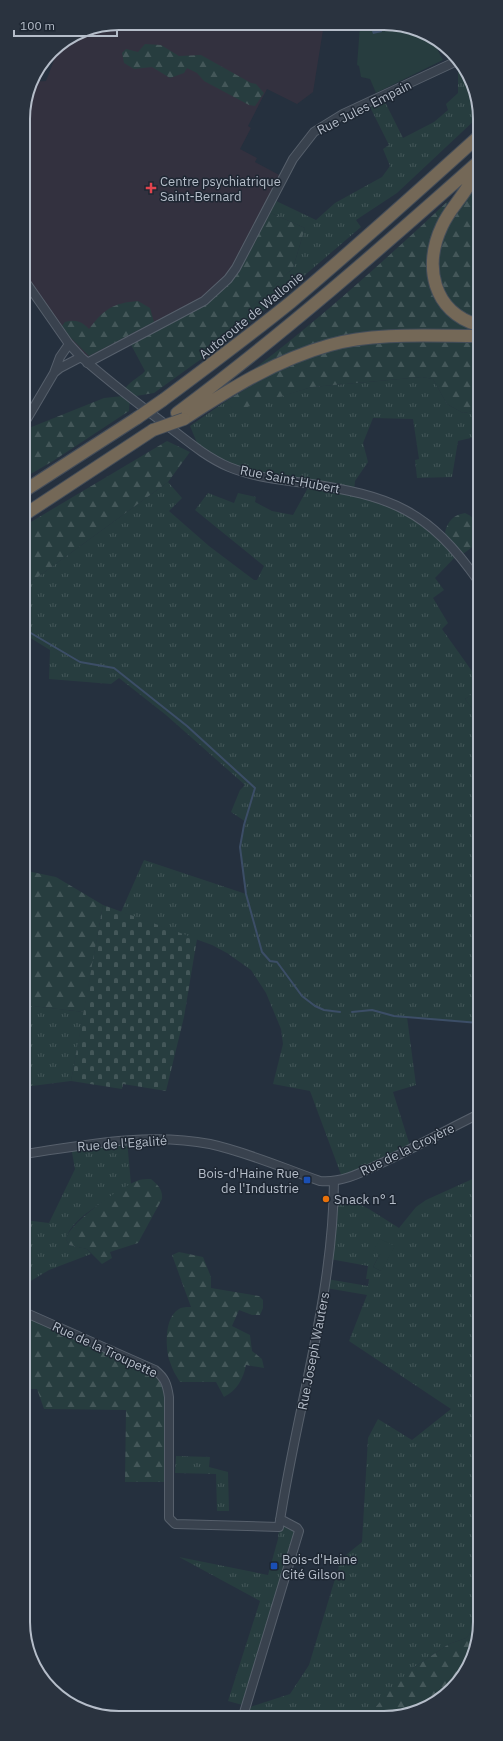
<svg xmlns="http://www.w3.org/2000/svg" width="503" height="1741" font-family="'IBM Plex Sans',sans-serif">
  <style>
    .medical { fill: #33313f }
    .grass { fill: url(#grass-tufts); fill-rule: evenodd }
    .forest { fill: url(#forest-firs) }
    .cemetery { fill: url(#cemetery-stones) }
    .garden { fill: #273d3f }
    .water { fill: #3c4e67 }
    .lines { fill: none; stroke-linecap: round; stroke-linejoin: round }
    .stream { stroke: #3c4e67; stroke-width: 2 }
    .minor-casing { stroke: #57606c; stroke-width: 10 }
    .highway-casing { stroke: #444d59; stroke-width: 14 }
    .minor { stroke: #39424e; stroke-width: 8 }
    .highway { stroke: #746857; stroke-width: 12 }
    .highway-bridge-casing { stroke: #444d59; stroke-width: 14; stroke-linecap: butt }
    .highway-bridge { stroke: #746857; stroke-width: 12 }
    .health-dot { fill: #e0444e; stroke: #1e2733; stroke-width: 1.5 }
    .transit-dot { fill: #1a4fb4; stroke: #1e2733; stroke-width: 1.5 }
    .food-dot { fill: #e8710a; stroke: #1e2733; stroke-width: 1.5 }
    .labels { text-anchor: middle; stroke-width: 3; stroke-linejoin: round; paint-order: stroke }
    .street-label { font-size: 13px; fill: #b5bdc9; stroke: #1e2733 }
    .poi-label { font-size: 13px; fill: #b5bdc9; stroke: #1e2733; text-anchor: start }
    .rim { fill: none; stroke: #b5bdc9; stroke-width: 2 }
  </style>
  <defs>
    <pattern id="grass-tufts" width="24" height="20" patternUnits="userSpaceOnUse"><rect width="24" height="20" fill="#273d3f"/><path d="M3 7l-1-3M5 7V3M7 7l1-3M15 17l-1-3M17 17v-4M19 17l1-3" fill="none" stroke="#445759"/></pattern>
    <pattern id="forest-firs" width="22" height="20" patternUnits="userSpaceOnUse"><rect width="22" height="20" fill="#273d3f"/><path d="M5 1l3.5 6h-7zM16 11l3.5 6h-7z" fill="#445759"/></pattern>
    <pattern id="cemetery-stones" width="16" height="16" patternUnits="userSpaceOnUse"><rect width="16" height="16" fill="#273d3f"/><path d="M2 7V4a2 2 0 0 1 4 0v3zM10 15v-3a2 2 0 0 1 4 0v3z" fill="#445759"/></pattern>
  </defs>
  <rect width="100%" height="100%" fill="#25303e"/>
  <path class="medical" d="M 119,23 L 324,24 L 313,92 L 297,104 L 267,89 L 248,126 L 251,128 L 240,149 L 257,158 L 255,162 L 283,177 L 237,268 L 213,295 L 87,363 L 23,278 L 23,113 L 30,82 L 46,81 L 60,45 L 82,30 Z"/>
  <path class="grass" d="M 458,61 L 478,100 L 478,117 L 397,193 L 356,220 L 361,227 L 256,317 L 246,312 L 293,268 L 305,228 L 266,211 L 272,199 L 316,220 L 335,203 L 382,177 L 390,166 L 383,149 L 389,145 L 368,103 L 382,96 L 403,138 L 434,122 L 448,110 L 446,104 L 458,93 Z
    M 422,377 L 433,379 L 447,404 L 463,413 L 479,410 L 479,436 L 458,441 L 452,477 L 417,478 L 415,460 L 419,459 L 413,419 L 373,418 L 363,443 L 368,462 L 355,481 L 354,492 L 395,504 L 458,554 L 435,578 L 444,590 L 433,598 L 448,623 L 442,629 L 479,681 L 479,690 L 465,699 L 479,718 L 479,877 L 477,879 L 479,881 L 479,998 L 477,999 L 479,1003 L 479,1023 L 407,1017 L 416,1085 L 393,1092 L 411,1149 L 343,1180 L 310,1091 L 273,1084 L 283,1044 L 281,1029 L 266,993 L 251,970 L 227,953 L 212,945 L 121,912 L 144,860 L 246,894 L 240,847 L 246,822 L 231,812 L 240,790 L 245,785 L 166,715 L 119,678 L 111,684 L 49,679 L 50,650 L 24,634 L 24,587 L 168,482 L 182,498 L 169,511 L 209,546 L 254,580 L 257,580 L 264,566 L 195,510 L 208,493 L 234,503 L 238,493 L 256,497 L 255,502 L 272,511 L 293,515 L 310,484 L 255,475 L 200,450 L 190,426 L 226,401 L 234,410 L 312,387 Z
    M 24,1005 L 84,1012 L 71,1081 L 24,1087 Z
    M 127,1140 L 131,1184 C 113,1197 71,1217 66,1239 L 69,1245 L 87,1249 L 91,1254 L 49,1270 L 24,1285 L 24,1220 L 49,1223 L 75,1169 L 71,1147 Z
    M 479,1176 L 480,1622 L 466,1638 L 449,1644 L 413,1668 L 368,1716 L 243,1716 L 246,1706 L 228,1701 L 260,1601 L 179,1557 L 268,1575 L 278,1539 L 280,1519 L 297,1528 L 246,1706 L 250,1707 L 290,1694 L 309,1665 L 341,1559 L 362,1542 L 368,1438 L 378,1419 L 412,1440 L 451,1409 L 349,1341 L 367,1295 L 326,1288 L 327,1279 L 368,1286 L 369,1279 L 366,1279 L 368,1266 L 330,1259 L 334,1192 L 369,1209 L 399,1228 L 416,1207 L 426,1200 ZM 379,1255 L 381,1271 L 373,1267 Z
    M 176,1456 L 210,1457 L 209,1467 L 228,1472 L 229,1511 L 217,1511 L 216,1474 L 175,1473 Z"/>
  <path class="forest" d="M 145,44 L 161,45 L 179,56 L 201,55 L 251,83 L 256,84 L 264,93 L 255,106 L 249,105 L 204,81 L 197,73 L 187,68 L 184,73 L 170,78 L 152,67 L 134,69 L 124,63 L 122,53 L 126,49 L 138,52 Z
    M 478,183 L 478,319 C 408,292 440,223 478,183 Z
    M 449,200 L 436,224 L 427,256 L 431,291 L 441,306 L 478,330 L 399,332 L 250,372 C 320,319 385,260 449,200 Z
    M 266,211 L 305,228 L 293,268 L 246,312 L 256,317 L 229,339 L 154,393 L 130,397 L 129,411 L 53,461 L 24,478 L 24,430 L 104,398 L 123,396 C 123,384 138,379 145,371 L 129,341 L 204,301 L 228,279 Z
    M 138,301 L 150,308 L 154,322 L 89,356 L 70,337 L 62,326 L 65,322 C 75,319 82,321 89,329 C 104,309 113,303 138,301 Z
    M 416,341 L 478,341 L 479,410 L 463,413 L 447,404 L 433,379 L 422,377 L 312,387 L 234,411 L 226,401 C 258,381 294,360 330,350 C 358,342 388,343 416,341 Z
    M 167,441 L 190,452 L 168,482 L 24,587 L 24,526 Z
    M 465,513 C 472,516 475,519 477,527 L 474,531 L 479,542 L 463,554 L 448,539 L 445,532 C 448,521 453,515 465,513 Z
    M 24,868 L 27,871 L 56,877 L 103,905 L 84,1012 L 24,1005 Z
    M 151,1179 C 158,1185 163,1190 162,1199 L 138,1243 L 110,1252 L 112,1258 L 102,1264 L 87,1249 L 69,1245 L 66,1239 C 70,1222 122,1186 139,1180 C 142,1179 147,1179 151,1179 Z
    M 179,1252 L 203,1257 L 211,1277 L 211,1288 L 259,1296 L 263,1300 L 263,1308 L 260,1315 L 252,1315 L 239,1310 L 232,1326 L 250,1335 L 252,1351 L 262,1359 L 264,1368 L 246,1365 C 243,1380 237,1390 224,1397 L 216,1382 L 180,1382 C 176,1376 172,1369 170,1362 C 165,1349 164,1317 179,1309 C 182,1307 188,1307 191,1307 L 172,1255 Z
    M 24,1312 L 155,1370 L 167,1383 L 169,1482 L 125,1482 L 126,1410 L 44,1409 L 37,1389 L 25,1389 Z
    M 480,1622 L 473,1659 L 456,1685 L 432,1705 L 403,1716 L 368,1716 L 392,1688 L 413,1668 L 449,1644 L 466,1638 Z"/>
  <path class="cemetery" d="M 479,690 L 479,718 L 465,699 Z
    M 103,905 L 197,939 L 184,1017 L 166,1091 L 123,1084 L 122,1089 L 71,1081 Z"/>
  <path class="garden" d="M 360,25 L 403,25 L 433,41 L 443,60 L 376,93 L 370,79 L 361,77 L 359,66 L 357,65 Z
    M 380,1239 L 395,1246 L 381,1271 L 373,1267 L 379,1255 L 373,1251 Z"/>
  <path class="water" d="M 370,25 L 381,25 L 382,32 L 373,34 Z"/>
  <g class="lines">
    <path class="stream" d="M 24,629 L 80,662 L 114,668 L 187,726 L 255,788 L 244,825 L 240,847 L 246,894 L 262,952 L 270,961 L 277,962 L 302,996 L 315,1006 L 324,1010 L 340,1012
      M 352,1012 L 372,1010 L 394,1016 L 479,1023"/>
    <defs>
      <path id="minor" d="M 23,278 L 69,344 L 81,357 C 111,383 142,407 173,430 C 191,444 208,458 229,467 C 253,477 280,480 305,483 C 391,496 428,509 479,582
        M 87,363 L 204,301 L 228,279 L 236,268 L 293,159 L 314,132 L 343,114 L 457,61
        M 55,372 L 60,368 L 81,357
        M 24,424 L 54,373 L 60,357 L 69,344
        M 24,1154 C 85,1145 148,1132 210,1144 C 247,1152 283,1168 320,1181 C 344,1183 364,1171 386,1161 C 418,1146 448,1129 479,1114
        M 24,1312 L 155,1370 C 165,1378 167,1384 169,1397 L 169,1518 L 175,1524 L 279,1527 C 296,1411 333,1299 334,1181
        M 243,1716 L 299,1531 L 297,1528 L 280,1519"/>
      <path id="highway" d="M 477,165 C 473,173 471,181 467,188 C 459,201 448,212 442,226 C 423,266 433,312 478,325
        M 163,400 C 206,368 249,336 291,302 C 354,249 416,193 478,137
        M 177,413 C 282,335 380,249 478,162
        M 184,419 C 230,389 276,360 330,345 C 374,332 432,336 478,336
        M 24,491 L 137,418
        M 24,515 L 153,430"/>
    </defs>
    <use href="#minor" class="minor-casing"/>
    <use href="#highway" class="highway-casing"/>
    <use href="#minor" class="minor"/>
    <use href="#highway" class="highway"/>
    <defs>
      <path id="highway-bridge" d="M 137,418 L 163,400
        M 153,430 L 184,419"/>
    </defs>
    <use href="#highway-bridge" class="highway-bridge-casing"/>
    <use href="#highway-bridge" class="highway-bridge"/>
  </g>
  <path class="health-dot" d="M149 182h4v4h4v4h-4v4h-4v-4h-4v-4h4z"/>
  <g class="transit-dot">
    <rect x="303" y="1176" width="8" height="8" rx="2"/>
    <rect x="270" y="1562" width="8" height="8" rx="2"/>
  </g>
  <circle class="food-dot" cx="326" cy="1199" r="4"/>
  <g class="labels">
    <g class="street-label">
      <text transform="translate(364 107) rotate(-27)" y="5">Rue Jules Empain</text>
      <text transform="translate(251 315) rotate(-39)" y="5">Autoroute de Wallonie</text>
      <text transform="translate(290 479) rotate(11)" y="5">Rue Saint-Hubert</text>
      <text transform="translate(122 1143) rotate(-4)" y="5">Rue de l'Egalité</text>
      <text transform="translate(407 1149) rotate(-26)" y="5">Rue de la Croyère</text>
      <text transform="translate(105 1349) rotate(25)" y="5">Rue de la Troupette</text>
      <text transform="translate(313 1351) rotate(-79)" y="5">Rue Joseph Wauters</text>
    </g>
    <g class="poi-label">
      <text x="160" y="186">Centre psychiatrique<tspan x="160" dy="15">Saint-Bernard</tspan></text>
      <text x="299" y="1178" text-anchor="end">Bois-d'Haine Rue<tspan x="299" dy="15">de l'Industrie</tspan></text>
      <text x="334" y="1204">Snack n° 1</text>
      <text x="282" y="1564">Bois-d'Haine<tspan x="282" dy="15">Cité Gilson</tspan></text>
    </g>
  </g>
  <path d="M0 0H503V1741H0ZM119 30H384A89 89 0 0 1 473 119V1622A89 89 0 0 1 384 1711H119A89 89 0 0 1 30 1622V119A89 89 0 0 1 119 30Z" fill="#2a333f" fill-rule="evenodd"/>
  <path class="rim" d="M119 30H384A89 89 0 0 1 473 119V1622A89 89 0 0 1 384 1711H119A89 89 0 0 1 30 1622V119A89 89 0 0 1 119 30Z"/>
  <path d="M14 30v6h103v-6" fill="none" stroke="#b5bdc9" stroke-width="2"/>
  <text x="20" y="30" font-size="12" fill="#b5bdc9" stroke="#1e2733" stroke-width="3" paint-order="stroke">100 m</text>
</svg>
